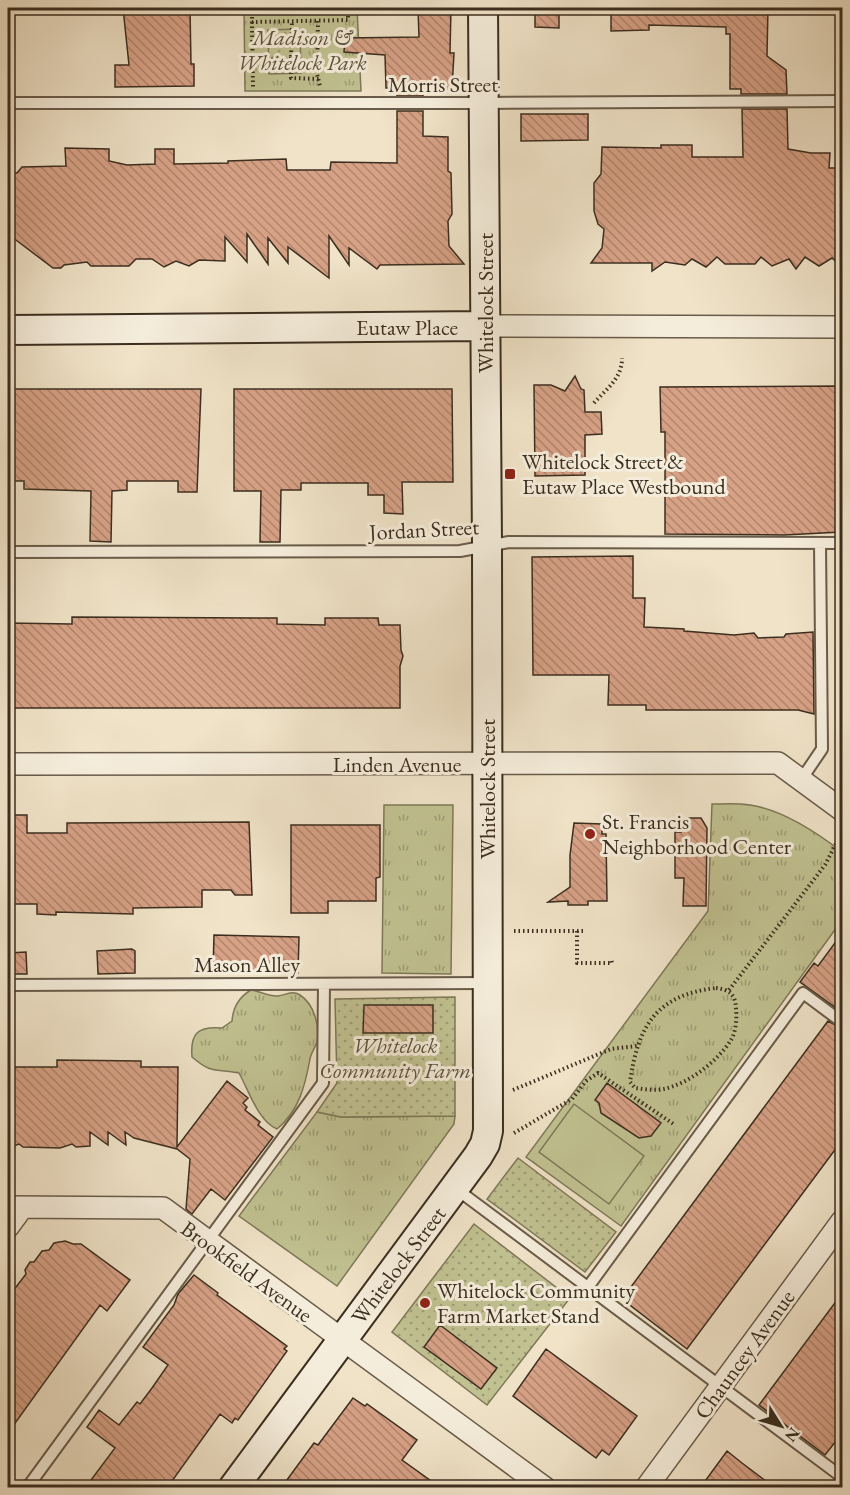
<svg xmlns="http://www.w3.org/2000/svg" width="850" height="1495" font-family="'EB Garamond',serif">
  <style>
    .grass { fill: url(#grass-tufts); stroke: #7e7858; stroke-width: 1.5 }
    .garden { fill: url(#garden-dots); stroke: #7e7858; stroke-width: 1.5 }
    .pitch { fill: #c1c191; stroke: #7e7858; stroke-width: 1.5 }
    .building { fill: url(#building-back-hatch); stroke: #3c2e1f; stroke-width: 1.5 }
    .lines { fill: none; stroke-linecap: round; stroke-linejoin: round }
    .lane-casing { stroke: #695b49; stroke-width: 14 }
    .street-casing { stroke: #695b49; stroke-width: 24 }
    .secondary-casing { stroke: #3c2e1f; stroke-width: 32 }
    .path { stroke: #3c2e1f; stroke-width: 4; stroke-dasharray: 1.5 3; stroke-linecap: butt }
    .lane { stroke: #f5eddb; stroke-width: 10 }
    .street { stroke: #f5eddb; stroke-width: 21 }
    .secondary { stroke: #f5eddb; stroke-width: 28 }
    .poi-dot { fill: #8f2418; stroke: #f5eddb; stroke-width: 2 }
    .labels { text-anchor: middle; stroke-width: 6; stroke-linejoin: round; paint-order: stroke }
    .park-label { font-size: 22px; font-style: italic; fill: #5d533c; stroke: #f5eddb }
    .street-label { font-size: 22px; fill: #3c2e1f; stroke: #f5eddb }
    .poi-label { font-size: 22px; fill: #3c2e1f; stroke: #f5eddb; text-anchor: start }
  </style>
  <defs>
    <pattern id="grass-tufts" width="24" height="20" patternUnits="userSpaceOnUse" patternTransform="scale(1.5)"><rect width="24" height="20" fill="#c1c191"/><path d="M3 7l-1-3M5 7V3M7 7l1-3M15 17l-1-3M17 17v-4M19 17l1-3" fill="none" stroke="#9e9d76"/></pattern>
    <pattern id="garden-dots" width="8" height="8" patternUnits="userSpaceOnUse" patternTransform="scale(1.5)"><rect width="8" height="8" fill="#c1c191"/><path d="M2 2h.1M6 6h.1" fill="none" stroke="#9e9d76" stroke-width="1.8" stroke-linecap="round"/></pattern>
    <pattern id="building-back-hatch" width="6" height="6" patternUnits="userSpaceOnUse" patternTransform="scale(1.5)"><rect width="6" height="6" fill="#d7a186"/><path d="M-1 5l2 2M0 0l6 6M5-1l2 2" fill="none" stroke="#b0846d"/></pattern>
  </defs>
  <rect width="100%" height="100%" fill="#f0e3c8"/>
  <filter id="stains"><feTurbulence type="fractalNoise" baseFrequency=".00333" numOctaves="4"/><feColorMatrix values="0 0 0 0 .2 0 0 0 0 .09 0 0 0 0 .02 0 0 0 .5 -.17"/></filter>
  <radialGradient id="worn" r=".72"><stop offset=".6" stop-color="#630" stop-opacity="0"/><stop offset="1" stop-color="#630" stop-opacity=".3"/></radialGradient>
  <path class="grass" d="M 244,8 L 357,8 L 361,91 L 245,91 Z
    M 712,804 C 724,804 738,803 750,805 C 783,810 816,832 842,852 L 842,920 L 621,1226 L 526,1157 L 708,911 Z
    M 384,805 L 453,805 L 451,974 L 382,973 Z
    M 251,990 C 259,991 270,997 278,996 C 286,995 292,990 300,995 C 314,1004 320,1026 317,1042 C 315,1048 311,1053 310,1059 C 305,1086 299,1111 277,1129 C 258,1121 249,1091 239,1073 C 215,1068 213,1075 192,1057 C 190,1033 198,1026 222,1028 L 232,1021 C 233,1007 239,997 251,990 Z
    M 317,1112 L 341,1117 L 455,1116 L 454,1124 L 337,1286 L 239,1216 Z"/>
  <path class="garden" d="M 300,29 L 301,73 L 269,74 L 268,30 Z
    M 455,997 L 455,1116 L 341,1117 L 317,1112 L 337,1083 L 335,999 Z
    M 518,1158 L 616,1232 L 585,1272 L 487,1199 Z
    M 474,1224 L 570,1298 L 487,1405 L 392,1332 Z"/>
  <path class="pitch" d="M 574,1104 L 644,1156 L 609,1204 L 539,1152 Z"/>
  <path class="building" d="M 123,8 L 190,8 L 191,64 L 194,64 L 194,86 L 115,87 L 115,65 L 129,65 Z
    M 418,8 L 451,8 L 450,53 L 454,53 L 452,89 L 423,90 L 423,96 L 397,96 L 397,88 L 386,88 L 385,55 L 344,52 L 345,38 L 419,37 Z
    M 535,8 L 559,8 L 559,28 L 535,27 Z
    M 611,8 L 768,8 L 767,56 L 786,70 L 787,94 L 741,94 L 741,89 L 730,89 L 730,34 L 726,34 L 726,27 L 649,25 L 649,30 L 611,31 Z
    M 742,109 L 787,109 L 788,149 L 811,153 L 830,153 L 829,168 L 843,168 L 843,268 L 832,258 L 819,266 L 805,257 L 796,269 L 789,259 L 772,266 L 761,257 L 755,264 L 725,264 L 717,257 L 706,267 L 692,259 L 685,265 L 665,262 L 652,271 L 652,263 L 591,263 L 602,248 L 604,229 L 598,224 L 594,211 L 594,183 L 601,174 L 602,147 L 661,148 L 661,145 L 692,145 L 692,157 L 743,157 Z
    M 397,111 L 423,111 L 423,136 L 448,137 L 448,171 L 451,173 L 452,214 L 448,221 L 449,246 L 464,264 L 380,265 L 377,269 L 349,248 L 349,265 L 329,236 L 329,278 L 288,247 L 288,263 L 268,238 L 268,264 L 247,234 L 247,262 L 225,237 L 225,261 L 199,260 L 189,266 L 176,261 L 164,267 L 152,259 L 136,259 L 129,266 L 91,266 L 87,262 L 64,265 L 61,268 L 53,268 L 8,234 L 8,173 L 17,173 L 22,167 L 66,166 L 65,148 L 109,149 L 109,161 L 127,165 L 155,164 L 155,149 L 174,149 L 174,164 L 228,163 L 228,161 L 286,159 L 287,170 L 330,170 L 331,162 L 397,163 Z
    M 521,114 L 588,114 L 588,140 L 521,141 Z
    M 575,376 L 581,389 L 584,390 L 585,412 L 601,412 L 602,434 L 585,435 L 585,475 L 535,476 L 534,385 L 551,385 L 565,391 Z
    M 839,386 L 841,532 L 784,535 L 665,534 L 665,432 L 661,432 L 660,387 Z
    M 8,389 L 201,389 L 197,492 L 178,492 L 178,481 L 127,481 L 127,490 L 112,491 L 111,542 L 90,541 L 91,491 L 24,489 L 24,481 L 8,481 Z
    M 234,389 L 452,389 L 453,482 L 402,482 L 403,514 L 384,513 L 384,495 L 368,495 L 368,483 L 301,483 L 301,490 L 281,490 L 280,542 L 260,542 L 261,491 L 234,491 Z
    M 633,556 L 633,598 L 645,598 L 644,627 L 684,629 L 684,631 L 734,635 L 754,633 L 758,638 L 784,637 L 786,634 L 813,632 L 814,714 L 798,710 L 646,710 L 646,705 L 608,705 L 609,675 L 533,675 L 532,557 Z
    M 72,617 L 277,618 L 277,624 L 325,625 L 325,618 L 378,618 L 379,625 L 400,625 L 401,650 L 403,656 L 400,666 L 400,708 L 8,708 L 8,623 L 72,624 Z
    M 8,815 L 27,815 L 27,833 L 67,833 L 67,823 L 249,822 L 252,895 L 235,895 L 231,890 L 202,890 L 202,907 L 133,908 L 133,914 L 56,912 L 56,915 L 37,914 L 37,904 L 8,904 Z
    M 689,818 L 701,818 L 707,828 L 706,906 L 683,906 L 684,878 L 675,878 L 675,832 L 681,832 L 681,828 Z
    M 574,823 L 602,824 L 602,834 L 606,834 L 607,901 L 588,901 L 588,905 L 568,905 L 568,901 L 548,902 L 570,887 L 570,855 Z
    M 291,825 L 380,825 L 380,877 L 376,878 L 376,901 L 328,901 L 328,913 L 291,913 Z
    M 843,932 L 843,1013 L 800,982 L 814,963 L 818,966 Z
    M 214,935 L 299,937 L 298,973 L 213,971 Z
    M 132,949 L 135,951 L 135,973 L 98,974 L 97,951 Z
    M 26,952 L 27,974 L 8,974 L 8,953 Z
    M 364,1005 L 433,1005 L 433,1033 L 363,1033 Z
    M 828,1021 L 843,1029 L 843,1139 L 687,1349 L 622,1299 Z
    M 57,1060 L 141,1061 L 141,1067 L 178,1067 L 177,1147 L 227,1081 L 248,1098 L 243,1103 L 247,1107 L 245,1110 L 260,1122 L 258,1125 L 273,1137 L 225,1200 L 211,1189 L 192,1214 L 186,1209 L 190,1159 L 177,1149 L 134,1138 L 125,1132 L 126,1145 L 108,1132 L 108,1145 L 90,1132 L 90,1146 L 76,1147 L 72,1144 L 60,1148 L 23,1147 L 19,1144 L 8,1148 L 8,1067 L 57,1067 Z
    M 607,1083 L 661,1123 L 651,1136 L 639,1138 L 601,1113 L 599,1103 L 595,1100 Z
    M 65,1241 L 73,1244 L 81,1244 L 130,1280 L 107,1311 L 100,1305 L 8,1433 L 8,1294 L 13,1291 L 26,1274 L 25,1270 L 30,1262 L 34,1262 L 42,1251 L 49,1250 L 54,1243 Z
    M 194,1275 L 218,1293 L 217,1295 L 287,1346 L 284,1349 L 287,1351 L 238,1420 L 235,1418 L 232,1423 L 220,1414 L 167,1488 L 85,1488 L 115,1448 L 87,1427 L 99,1410 L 119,1425 L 137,1402 L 140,1404 L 152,1388 L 168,1365 L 143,1347 L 174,1305 L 178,1294 Z
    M 843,1292 L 843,1432 L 825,1455 L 759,1405 Z
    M 440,1325 L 497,1368 L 481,1389 L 424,1347 Z
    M 546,1349 L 637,1416 L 609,1455 L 602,1450 L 596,1458 L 513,1396 Z
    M 353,1398 L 365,1406 L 367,1404 L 417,1440 L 402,1460 L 441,1488 L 281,1488 L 314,1443 L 318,1445 Z
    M 727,1451 L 742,1463 L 775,1488 L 700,1488 Z"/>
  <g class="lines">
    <defs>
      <path id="lane" d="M 8,103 L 484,103 L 842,101
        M 8,552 L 460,551 L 509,542 L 842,543
        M 801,780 L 822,749 L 820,543
        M 8,985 L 487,983
        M 455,1188 L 842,1477
        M 588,1287 L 803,993 L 842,1022
        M 27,1488 L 323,1083 L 324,984"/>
      <path id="street" d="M 484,326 L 842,327
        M 8,764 L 778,763 L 842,810
        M 8,1207 L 163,1208 L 545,1488
        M 8,1227 L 22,1208
        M 646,1488 L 842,1221"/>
      <path id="secondary" d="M 8,330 L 484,326
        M 233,1488 L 478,1156 L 485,1144 L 488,1131 L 487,546 L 483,8"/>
    </defs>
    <use href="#lane" class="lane-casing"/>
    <use href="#street" class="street-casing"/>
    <use href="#secondary" class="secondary-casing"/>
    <path class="path" d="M 252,8 L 252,22 L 348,20 L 348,8
      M 318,21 L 317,74 L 320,86
      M 252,22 L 253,87
      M 291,59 L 291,78 L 319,79
      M 253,60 L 291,59 L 292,21
      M 594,403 C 606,389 622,379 622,358
      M 514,931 L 583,931
      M 577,931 L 577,963 L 612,963 L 611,959
      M 716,988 C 730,990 735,994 736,1008 C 737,1018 736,1032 731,1040 C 718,1061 687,1085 663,1089 C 654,1091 644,1089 635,1088 L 630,1082 C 638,1026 656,995 716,988 Z
      M 729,990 L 825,865 L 839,838
      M 513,1090 L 611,1049 L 637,1046
      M 514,1133 L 572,1099 L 586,1081 L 598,1073 L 675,1125"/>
    <use href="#lane" class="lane"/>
    <use href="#street" class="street"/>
    <use href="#secondary" class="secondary"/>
  </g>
  <g class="poi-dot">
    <rect x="504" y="468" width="12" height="12" rx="3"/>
    <circle cx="590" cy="834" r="6"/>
    <circle cx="425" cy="1303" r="6"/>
  </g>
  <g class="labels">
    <g class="park-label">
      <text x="302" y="45">Madison &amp;<tspan x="302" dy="25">Whitelock Park</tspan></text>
      <text x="395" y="1053">Whitelock<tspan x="395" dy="25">Community Farm</tspan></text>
    </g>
    <g class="street-label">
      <text x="443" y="92">Morris Street</text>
      <text transform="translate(485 303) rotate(-90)" y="8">Whitelock Street</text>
      <text x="407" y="335">Eutaw Place</text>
      <text transform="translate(424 529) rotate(-3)" y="8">Jordan Street</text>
      <text x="397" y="772">Linden Avenue</text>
      <text transform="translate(487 789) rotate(-90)" y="8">Whitelock Street</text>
      <text x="247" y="972">Mason Alley</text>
      <text transform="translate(398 1265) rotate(-53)" y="8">Whitelock Street</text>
      <text transform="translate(247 1271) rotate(36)" y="8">Brookfield Avenue</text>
      <text transform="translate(744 1354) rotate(-54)" y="8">Chauncey Avenue</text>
    </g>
    <g class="poi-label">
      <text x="522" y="469">Whitelock Street &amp;<tspan x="522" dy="25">Eutaw Place Westbound</tspan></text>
      <text x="602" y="829">St. Francis<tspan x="602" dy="25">Neighborhood Center</tspan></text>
      <text x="437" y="1298">Whitelock Community<tspan x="437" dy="25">Farm Market Stand</tspan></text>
    </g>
  </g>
  <rect width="850" height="1495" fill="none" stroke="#f0e3c8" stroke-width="30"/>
  <rect x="9" y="9" width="832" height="1477" fill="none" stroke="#3c2e1f" stroke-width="3"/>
  <rect x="15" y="15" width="820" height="1465" fill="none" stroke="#3c2e1f" stroke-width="1.5"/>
  <g transform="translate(781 1426) rotate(127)" stroke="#f5eddb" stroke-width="4.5" paint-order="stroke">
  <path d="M0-4.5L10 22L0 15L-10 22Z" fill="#3c2e1f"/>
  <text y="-9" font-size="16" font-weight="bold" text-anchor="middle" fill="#3c2e1f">N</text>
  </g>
  <rect width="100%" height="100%" filter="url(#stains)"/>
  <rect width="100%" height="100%" fill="url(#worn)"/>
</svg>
